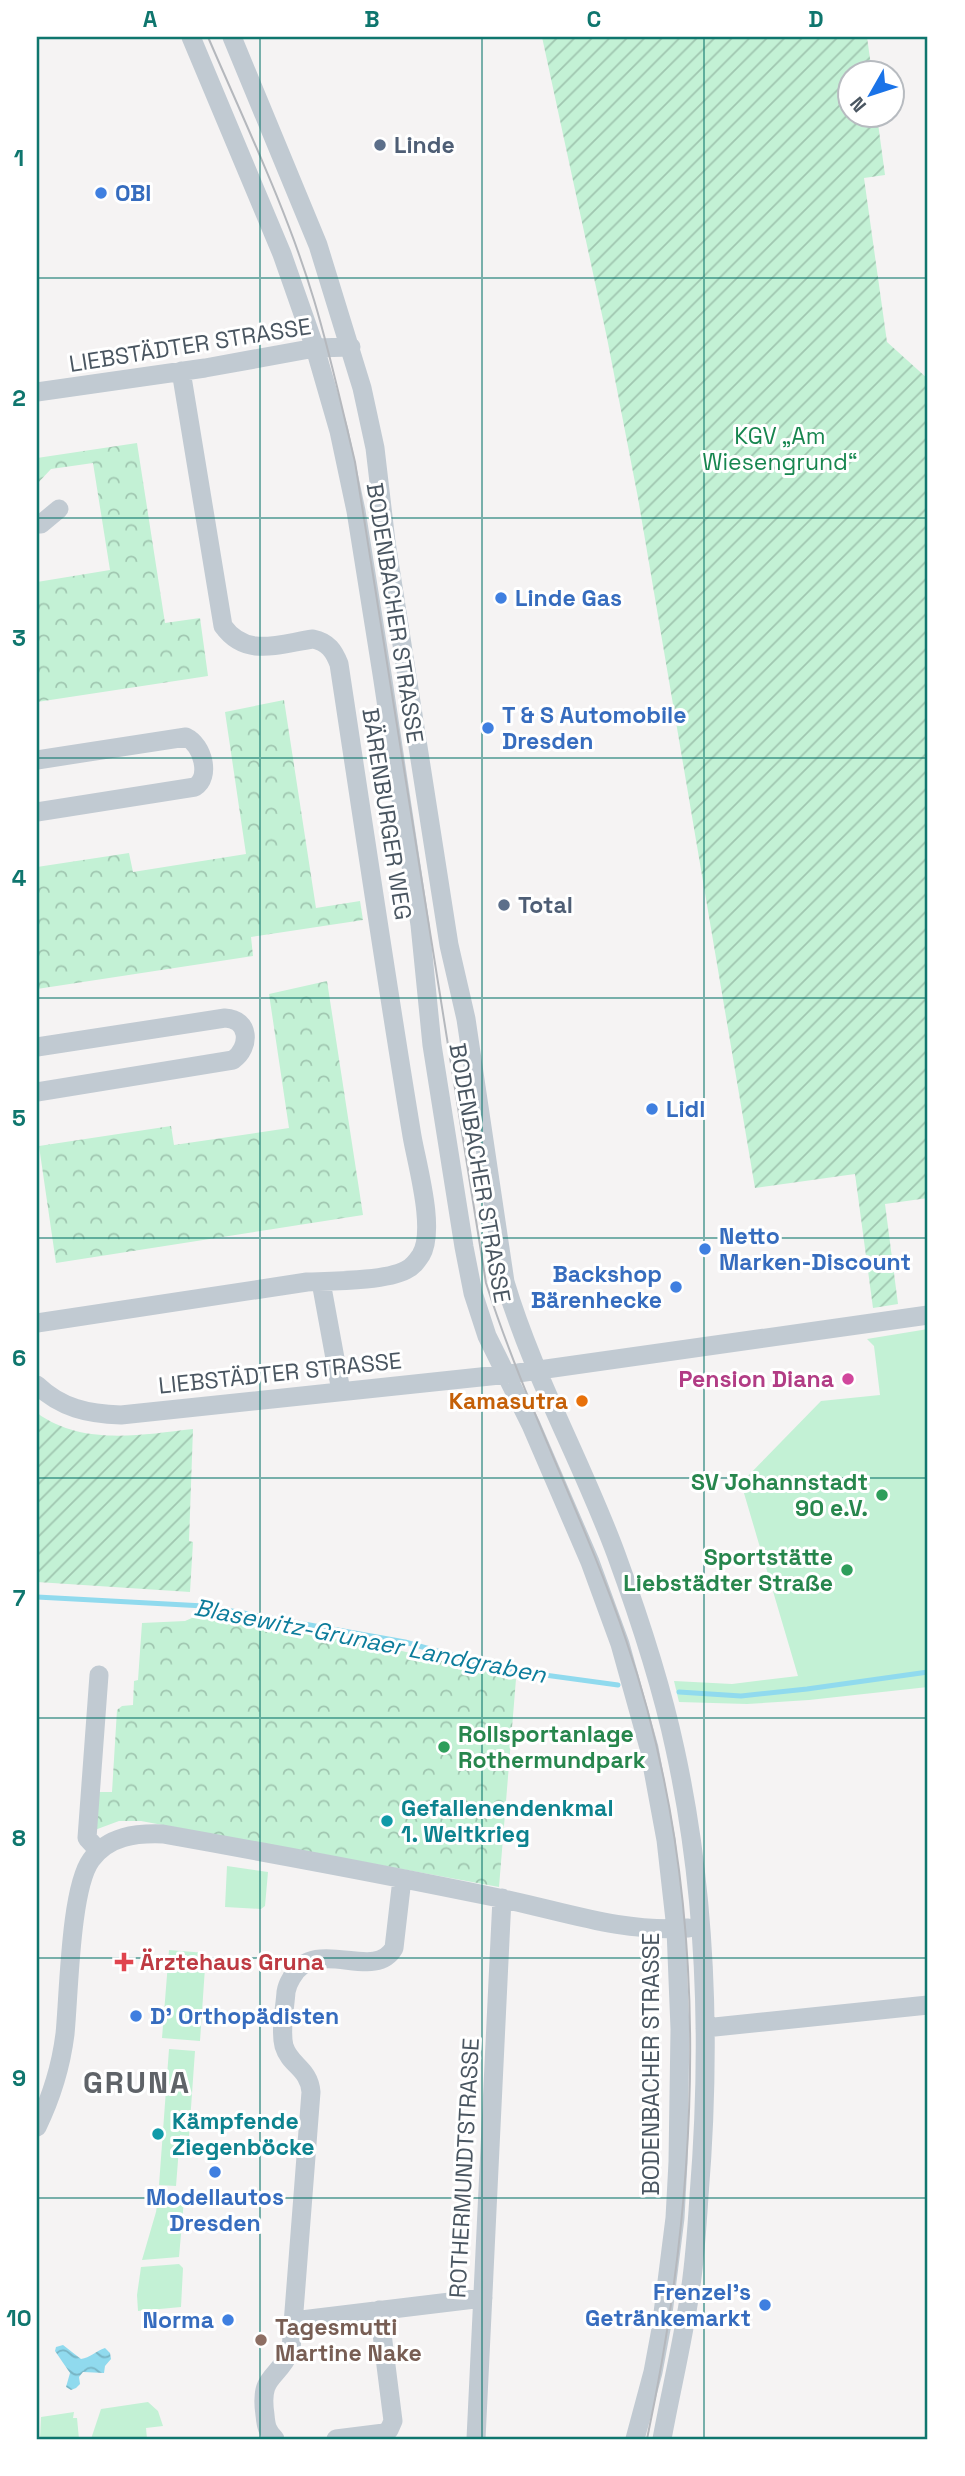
<svg xmlns="http://www.w3.org/2000/svg" width="965" height="2476" font-family="'Space Grotesk',sans-serif">
  <style>
    .grass { fill: #c3f1d5 }
    .park { fill: url(#park-crowns) }
    .garden { fill: url(#garden-furrows) }
    .water { fill: url(#water-waves) }
    .lines { fill: none; stroke-linecap: round; stroke-linejoin: round }
    .stream { stroke: #90daee; stroke-width: 5 }
    .minor { stroke: #c1cad2; stroke-width: 19 }
    .tram { stroke: #b5b8bd; stroke-width: 2 }
    .grid { fill: none; stroke: #0f766e; stroke-width: 2; stroke-opacity: 0.55 }
    .service-dot { fill: #5c6f8a; stroke: #fff; stroke-width: 2.5 }
    .shop-dot { fill: #3f7fe0; stroke: #fff; stroke-width: 2.5 }
    .hotel-dot { fill: #d1479c; stroke: #fff; stroke-width: 2.5 }
    .food-dot { fill: #e8710a; stroke: #fff; stroke-width: 2.5 }
    .leisure-dot { fill: #2e9e5b; stroke: #fff; stroke-width: 2.5 }
    .culture-dot { fill: #0f9aa8; stroke: #fff; stroke-width: 2.5 }
    .health-dot { fill: #e0444e; stroke: #fff; stroke-width: 2.5 }
    .education-dot { fill: #8d6e63; stroke: #fff; stroke-width: 2.5 }
    .labels { text-anchor: middle; stroke-width: 6; stroke-linejoin: round; paint-order: stroke }
    .service-label { font-size: 23px; font-weight: bold; fill: #4e5e75; stroke: #fff; text-anchor: start }
    .shop-label { font-size: 23px; font-weight: bold; fill: #366cbe; stroke: #fff; text-anchor: start }
    .street-label { font-size: 23px; fill: #4a5661; stroke: #fff }
    .park-label { font-size: 23px; fill: #17864f; stroke: #fff }
    .hotel-label { font-size: 23px; font-weight: bold; fill: #b23c85; stroke: #fff; text-anchor: end }
    .food-label { font-size: 23px; font-weight: bold; fill: #c56008; stroke: #fff; text-anchor: end }
    .leisure-label { font-size: 23px; font-weight: bold; fill: #27864d; stroke: #fff; text-anchor: end }
    .culture-label { font-size: 23px; font-weight: bold; fill: #0d838f; stroke: #fff; text-anchor: start }
    .health-label { font-size: 23px; font-weight: bold; fill: #be3a42; stroke: #fff; text-anchor: start }
    .education-label { font-size: 23px; font-weight: bold; fill: #785e54; stroke: #fff; text-anchor: start }
    .water-label { font-size: 24px; font-style: italic; fill: #0c7c9b; stroke: #fff }
    .district-label { font-size: 30px; font-weight: bold; letter-spacing: 2px; fill: #5f6368; stroke: #fff }
    .neatline { fill: none; stroke: #0f766e; stroke-width: 2.5 }
    .grid-label { font-size: 23px; text-anchor: middle; font-weight: bold; fill: #0f766e }
  </style>
  <defs>
    <pattern id="park-crowns" width="20" height="18" patternUnits="userSpaceOnUse" patternTransform="scale(1.75)"><rect width="20" height="18" fill="#c3f1d5"/><path d="M2 6a3 3 0 1 1 6 0M12 15a3 3 0 1 1 6 0" fill="none" stroke="#a0c6b0"/></pattern>
    <pattern id="garden-furrows" width="10" height="10" patternUnits="userSpaceOnUse" patternTransform="scale(1.75)"><rect width="10" height="10" fill="#c3f1d5"/><path d="M-1 1l2-2M0 10L10 0M9 11l2-2" fill="none" stroke="#a0c6b0"/></pattern>
    <pattern id="water-waves" width="16" height="10" patternUnits="userSpaceOnUse" patternTransform="scale(1.75)"><rect width="16" height="10" fill="#90daee"/><path d="M0 5q4-4 8 0t8 0" fill="none" stroke="#78b4c4"/></pattern>
  </defs>
  <rect width="100%" height="100%" fill="#f5f3f3"/>
  <path class="grass" d="M 928,1329 L 928,1687 L 809,1700 L 747,1704 L 679,1702 L 674,1681 L 732,1684 L 798,1676 L 741,1483 L 821,1401 L 880,1395 L 874,1346 L 867,1339 Z
    M 227,1866 L 268,1872 L 265,1906 L 261,1909 L 225,1907 Z
    M 169,1950 L 206,1953 L 200,2041 L 162,2038 Z
    M 169,2049 L 195,2051 L 189,2136 L 180,2135 L 176,2186 L 159,2185 Z
    M 159,2191 L 176,2192 L 175,2200 L 184,2200 L 179,2257 L 142,2260 L 156,2212 Z
    M 179,2264 L 183,2268 L 181,2307 L 138,2311 L 137,2295 L 141,2267 Z
    M 148,2402 L 158,2411 L 163,2426 L 146,2428 L 147,2439 L 91,2439 L 101,2409 Z
    M 74,2412 L 73,2418 L 77,2418 L 79,2439 L 40,2439 L 41,2417 Z"/>
  <path class="park" d="M 137,443 L 165,623 L 200,618 L 208,676 L 37,702 L 37,582 L 110,570 L 93,463 L 51,469 L 37,484 L 37,458 Z
    M 284,700 L 316,908 L 360,901 L 363,920 L 251,937 L 253,956 L 37,989 L 37,867 L 129,853 L 133,872 L 246,854 L 225,712 Z
    M 327,981 L 363,1215 L 56,1263 L 39,1146 L 171,1126 L 174,1145 L 289,1128 L 269,994 Z
    M 201,1614 L 402,1651 L 516,1679 L 499,1887 L 141,1821 L 119,1821 L 92,1831 L 94,1792 L 112,1792 L 117,1710 L 122,1706 L 133,1705 L 134,1681 L 138,1680 L 142,1623 L 185,1621 Z"/>
  <path class="garden" d="M 542,37 L 867,37 L 872,73 L 850,74 L 850,116 L 877,116 L 885,175 L 864,178 L 887,342 L 928,379 L 928,1198 L 885,1204 L 898,1304 L 873,1308 L 855,1174 L 755,1188 L 638,498 L 607,338 Z
    M 37,1413 C 83,1446 140,1435 193,1429 L 189,1541 L 193,1542 L 190,1592 L 37,1582 Z"/>
  <path class="water" d="M 63,2345 L 81,2359 C 90,2358 96,2351 105,2348 L 110,2353 L 111,2359 L 105,2366 L 104,2373 L 83,2372 L 79,2377 L 80,2384 L 76,2388 L 71,2390 L 66,2387 L 70,2373 L 55,2351 L 56,2347 Z"/>
  <g class="lines">
    <path class="stream" d="M 37,1597 L 204,1606 L 405,1642 L 501,1669 L 618,1685
      M 679,1692 L 741,1696 L 807,1689 L 928,1672"/>
    <path class="minor" d="M 191,37 L 282,254 L 315,348 L 339,431 L 356,511 L 382,674 L 420,925 L 432,1045 L 464,1247 L 473,1293 L 487,1336 L 531,1425 L 590,1562 L 620,1644 L 649,1748 L 666,1840 L 676,1929 L 680,2029 L 678,2162 L 675,2218 L 661,2329 L 653,2372 L 635,2439
      M 232,37 L 318,245 L 362,388 L 375,448 L 386,542 L 449,945 L 466,1019 L 505,1282 C 533,1376 582,1462 616,1554 C 639,1617 661,1683 675,1749 C 707,1895 711,2048 699,2196 C 697,2228 695,2260 690,2292 C 683,2341 671,2390 662,2439
      M 37,392 L 205,368 L 315,348 L 351,347
      M 37,524 L 41,524 L 59,509
      M 37,760 L 186,737 C 203,745 211,777 195,787 L 37,812
      M 37,1047 L 225,1018 C 250,1019 251,1047 233,1060 L 37,1092
      M 321,1282 L 341,1391
      M 37,1323 L 307,1282 C 332,1281 386,1281 406,1270 C 413,1267 417,1261 421,1255 C 436,1230 417,1165 412,1136 C 386,979 363,822 339,664 C 334,651 328,642 313,639 C 278,644 246,658 223,626 L 181,371
      M 37,1385 C 61,1408 88,1414 121,1415 L 518,1373 L 928,1315
      M 99,1675 L 87,1838 L 99,1851
      M 705,2028 L 928,2005
      M 37,2127 C 51,2098 61,2066 65,2034 C 69,1995 70,1889 91,1860 C 108,1836 136,1833 163,1834 C 275,1854 388,1875 499,1898 C 563,1911 621,1933 688,1928
      M 293,2321 L 483,2298
      M 275,2439 C 267,2431 266,2426 265,2415 C 259,2374 277,2381 291,2350 L 311,2092 C 309,2068 290,2066 284,2046 C 280,2030 285,2008 286,1992 C 287,1985 289,1982 292,1977 C 316,1935 374,1983 394,1948 L 402,1879
      M 336,2439 L 384,2433 L 389,2430 L 393,2421 L 379,2310
      M 476,2439 L 502,1898"/>
    <path class="tram" d="M 208,37 C 245,123 287,210 314,300 C 330,353 342,408 355,462 L 486,1283 C 525,1405 585,1519 626,1640 C 714,1896 702,2178 647,2439"/>
  </g>
  <path class="grid" d="M 260,37 L 260,2439M 482,37 L 482,2439M 704,37 L 704,2439M 37,278 L 928,278M 37,518 L 928,518M 37,758 L 928,758M 37,998 L 928,998M 37,1238 L 928,1238M 37,1478 L 928,1478M 37,1718 L 928,1718M 37,1958 L 928,1958M 37,2198 L 928,2198"/>
  <g class="service-dot">
    <circle cx="380" cy="145" r="7"/>
    <circle cx="504" cy="905" r="7"/>
  </g>
  <g class="shop-dot">
    <circle cx="101" cy="193" r="7"/>
    <circle cx="501" cy="598" r="7"/>
    <circle cx="488" cy="728" r="7"/>
    <circle cx="652" cy="1109" r="7"/>
    <circle cx="705" cy="1249" r="7"/>
    <circle cx="676" cy="1287" r="7"/>
    <circle cx="136" cy="2016" r="7"/>
    <circle cx="215" cy="2172" r="7"/>
    <circle cx="765" cy="2305" r="7"/>
    <circle cx="228" cy="2320" r="7"/>
  </g>
  <circle class="hotel-dot" cx="848" cy="1379" r="7"/>
  <circle class="food-dot" cx="582" cy="1401" r="7"/>
  <g class="leisure-dot">
    <circle cx="882" cy="1495" r="7"/>
    <circle cx="847" cy="1570" r="7"/>
    <circle cx="444" cy="1747" r="7"/>
  </g>
  <g class="culture-dot">
    <circle cx="387" cy="1821" r="7"/>
    <circle cx="158" cy="2134" r="7"/>
  </g>
  <path class="health-dot" d="M120.5 1951.5h7v7h7v7h-7v7h-7v-7h-7v-7h7z"/>
  <circle class="education-dot" cx="261" cy="2340" r="7"/>
  <g class="labels">
    <g class="service-label">
      <text x="394" y="153">Linde</text>
      <text x="518" y="913">Total</text>
    </g>
    <g class="shop-label">
      <text x="115" y="201">OBI</text>
      <text x="515" y="606">Linde Gas</text>
      <text x="502" y="723">T &amp; S Automobile<tspan x="502" dy="26">Dresden</tspan></text>
      <text x="666" y="1117">Lidl</text>
      <text x="719" y="1244">Netto<tspan x="719" dy="26">Marken-Discount</tspan></text>
      <text x="662" y="1282" text-anchor="end">Backshop<tspan x="662" dy="26">Bärenhecke</tspan></text>
      <text x="150" y="2024">D' Orthopädisten</text>
      <text x="215" y="2205" text-anchor="middle">Modellautos<tspan x="215" dy="26">Dresden</tspan></text>
      <text x="751" y="2300" text-anchor="end">Frenzel's<tspan x="751" dy="26">Getränkemarkt</tspan></text>
      <text x="214" y="2328" text-anchor="end">Norma</text>
    </g>
    <g class="street-label">
      <text transform="translate(190 345) rotate(-9)" y="8">LIEBSTÄDTER STRASSE</text>
      <text transform="translate(395 613) rotate(81)" y="8">BODENBACHER STRASSE</text>
      <text transform="translate(387 814) rotate(81)" y="8">BÄRENBURGER WEG</text>
      <text transform="translate(480 1173) rotate(80)" y="8">BODENBACHER STRASSE</text>
      <text transform="translate(280 1373) rotate(-6)" y="8">LIEBSTÄDTER STRASSE</text>
      <text transform="translate(651 2064) rotate(-90)" y="8">BODENBACHER STRASSE</text>
      <text transform="translate(464 2168) rotate(-87)" y="8">ROTHERMUNDTSTRASSE</text>
    </g>
    <g class="park-label">
      <text x="780" y="444">KGV „Am<tspan x="780" dy="26">Wiesengrund“</tspan></text>
    </g>
    <g class="hotel-label">
      <text x="834" y="1387">Pension Diana</text>
    </g>
    <g class="food-label">
      <text x="568" y="1409">Kamasutra</text>
    </g>
    <g class="leisure-label">
      <text x="868" y="1490">SV Johannstadt<tspan x="868" dy="26">90 e.V.</tspan></text>
      <text x="833" y="1565">Sportstätte<tspan x="833" dy="26">Liebstädter Straße</tspan></text>
      <text x="458" y="1742" text-anchor="start">Rollsportanlage<tspan x="458" dy="26">Rothermundpark</tspan></text>
    </g>
    <g class="culture-label">
      <text x="401" y="1816">Gefallenendenkmal<tspan x="401" dy="26">1. Weltkrieg</tspan></text>
      <text x="172" y="2129">Kämpfende<tspan x="172" dy="26">Ziegenböcke</tspan></text>
    </g>
    <g class="health-label">
      <text x="140" y="1970">Ärztehaus Gruna</text>
    </g>
    <g class="education-label">
      <text x="275" y="2335">Tagesmutti<tspan x="275" dy="26">Martine Nake</tspan></text>
    </g>
    <g class="water-label">
      <text transform="translate(370 1641) rotate(11)" y="8">Blasewitz‐Grunaer Landgraben</text>
    </g>
    <g class="district-label">
      <text x="137" y="2093">GRUNA</text>
    </g>
  </g>
  <rect width="965" height="2476" fill="none" stroke="#ffffff" stroke-width="77"/>
  <g transform="translate(871 94) rotate(231)"><circle r="33" fill="#ffffff" stroke="#b7bbc0" stroke-width="2"/>
  <path d="M0-5L12 26L0 18L-12 26Z" fill="#1a73e8"/>
  <text y="-10" font-size="19" font-weight="bold" text-anchor="middle" fill="#4a5661">N</text>
  </g>
  <rect x="38" y="38" width="888" height="2400" class="neatline"/>
  <g class="grid-label">
    <text x="150" y="27">A</text>
    <text x="372" y="27">B</text>
    <text x="594" y="27">C</text>
    <text x="816" y="27">D</text>
    <text x="19" y="166">1</text>
    <text x="19" y="406">2</text>
    <text x="19" y="646">3</text>
    <text x="19" y="886">4</text>
    <text x="19" y="1126">5</text>
    <text x="19" y="1366">6</text>
    <text x="19" y="1606">7</text>
    <text x="19" y="1846">8</text>
    <text x="19" y="2086">9</text>
    <text x="19" y="2326">10</text>
  </g>
</svg>
